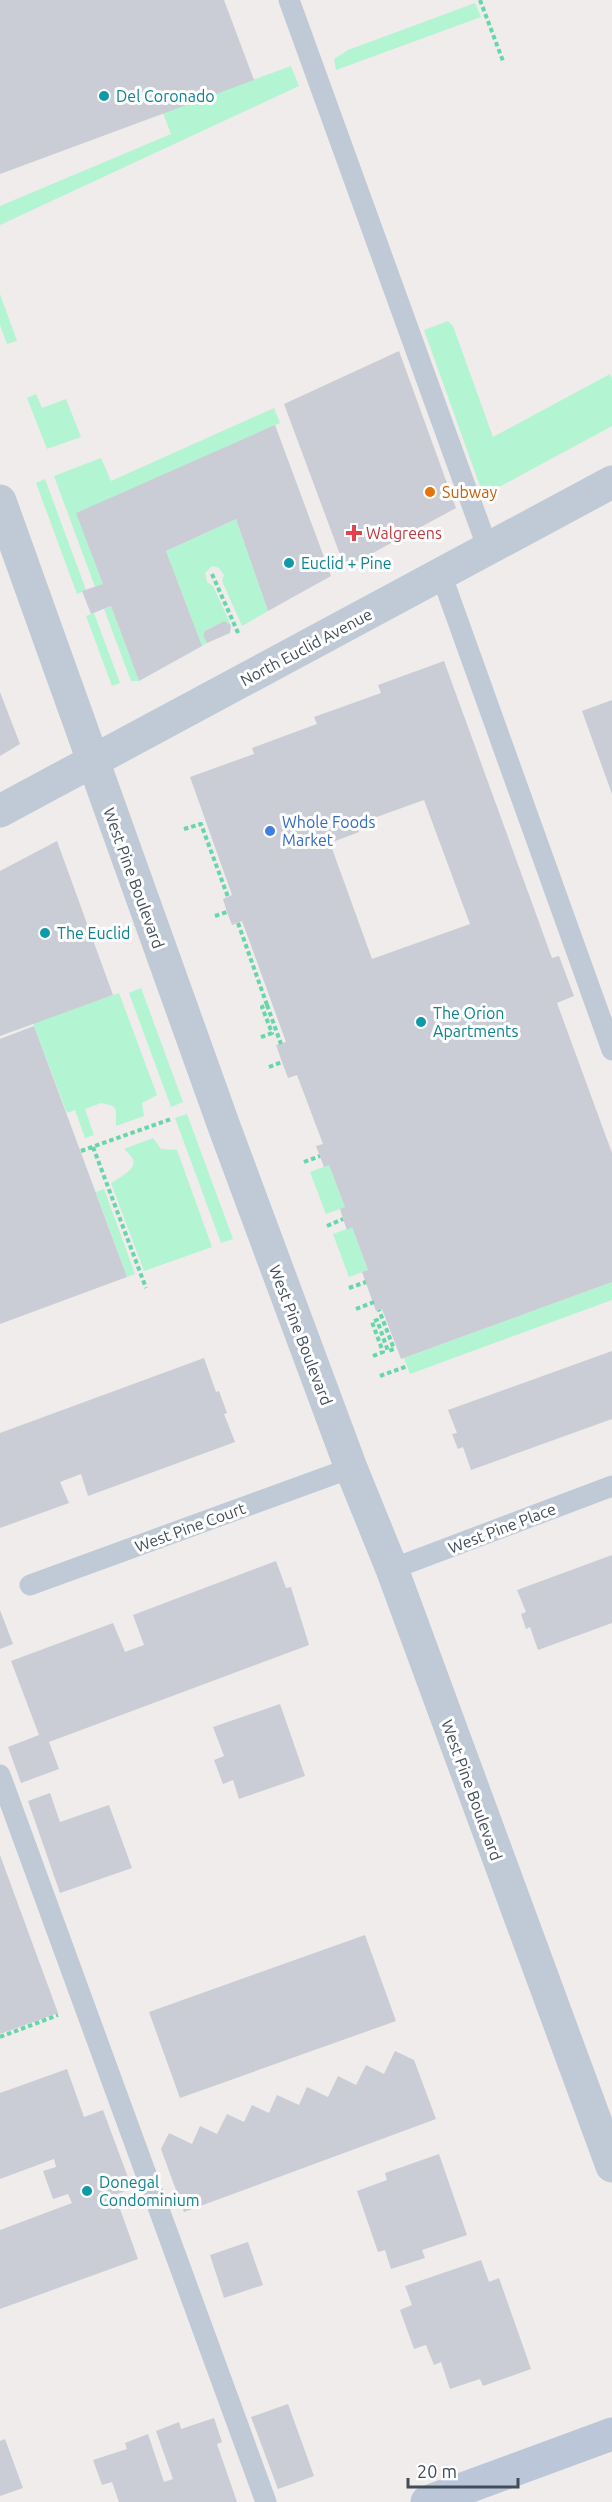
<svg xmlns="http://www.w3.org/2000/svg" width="612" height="2502" font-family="Ubuntu,sans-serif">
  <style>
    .green { fill: #b3f4d3 }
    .building { fill: #cacdd5; fill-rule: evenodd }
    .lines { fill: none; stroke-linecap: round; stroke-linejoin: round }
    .path { stroke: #67d6ab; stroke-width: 4; stroke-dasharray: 4.5 3; stroke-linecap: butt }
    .lane { stroke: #c0c9d6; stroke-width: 21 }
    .street { stroke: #c0c9d6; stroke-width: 33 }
    .secondary { stroke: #bbc6d8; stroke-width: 33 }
    .culture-dot { fill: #0f9aa8; stroke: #fff; stroke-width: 2 }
    .food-dot { fill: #e8710a; stroke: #fff; stroke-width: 2 }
    .health-dot { fill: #e0444e; stroke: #fff; stroke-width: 2 }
    .shop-dot { fill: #3f7fe0; stroke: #fff; stroke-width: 2 }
    .labels { text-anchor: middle; stroke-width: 6; stroke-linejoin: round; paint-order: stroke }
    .culture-label { font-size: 16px; fill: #0d838f; stroke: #fff; text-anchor: start }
    .food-label { font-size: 16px; fill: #c56008; stroke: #fff; text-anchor: start }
    .health-label { font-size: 16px; fill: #be3a42; stroke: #fff; text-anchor: start }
    .street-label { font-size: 16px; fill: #424d5b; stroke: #fff }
    .shop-label { font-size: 16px; fill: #366cbe; stroke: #fff; text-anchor: start }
  </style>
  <rect width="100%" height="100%" fill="#efeceb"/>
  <path class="green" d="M 475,3 L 481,17 L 336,70 L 334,59 L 348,50 Z
    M 291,66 L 299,86 L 0,225 L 0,206 L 171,134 L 163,113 Z
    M 0,294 L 17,341 L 7,344 L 0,325 Z
    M 448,321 L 453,326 L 493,437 L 610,374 L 612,378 L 612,426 L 486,494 L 481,489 L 424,330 Z
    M 36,394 L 42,408 L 66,399 L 81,437 L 47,449 L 27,398 Z
    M 274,408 L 280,423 L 77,513 L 103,584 L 95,587 L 54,476 L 101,458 L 111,481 Z
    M 45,479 L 86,590 L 77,594 L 36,483 Z
    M 236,519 L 268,611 L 242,626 L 222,581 L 224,575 L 219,568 L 212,566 L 205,573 L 207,582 L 213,586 L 231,625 L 224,621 L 205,631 L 203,635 L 207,643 L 202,646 L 166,551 Z
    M 111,606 L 139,681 L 131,681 L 104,609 Z
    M 94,613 L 120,683 L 112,686 L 86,616 Z
    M 141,988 L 183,1102 L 171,1107 L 129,993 Z
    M 119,993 L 157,1095 L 142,1103 L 144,1116 L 116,1126 L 116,1110 L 113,1106 L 101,1103 L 85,1109 L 94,1135 L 85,1138 L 75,1110 L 67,1113 L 33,1023 Z
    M 187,1114 L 233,1239 L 221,1243 L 175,1118 Z
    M 153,1138 L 161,1149 L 177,1150 L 212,1247 L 144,1271 L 111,1183 C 127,1172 145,1166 124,1149 Z
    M 329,1165 L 345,1207 L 326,1214 L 310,1172 Z
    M 104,1189 L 135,1274 L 127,1277 L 96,1192 Z
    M 352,1227 L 368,1270 L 349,1277 L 333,1234 Z
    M 612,1282 L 612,1300 L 410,1374 L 404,1358 Z"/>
  <path class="building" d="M 0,0 L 224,0 L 254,80 L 0,174 Z
    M 399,351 L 456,508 L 345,568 L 284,404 Z
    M 275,425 L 331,576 L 268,611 L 236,519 L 166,551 L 202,646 L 139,681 L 111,606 L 91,614 L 82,591 L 103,584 L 76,513 Z
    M 224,621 L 231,625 L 230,633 L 207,643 L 203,635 L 205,631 Z
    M 444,661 L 552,958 L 559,956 L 574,996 L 557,1003 L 612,1153 L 612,1282 L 401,1359 L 382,1309 L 376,1311 L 362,1272 L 368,1270 L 352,1227 L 347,1230 L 343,1219 L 340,1209 L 345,1207 L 329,1165 L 324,1167 L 316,1146 L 323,1144 L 297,1075 L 288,1078 L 282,1062 L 276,1045 L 286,1042 L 245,929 L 242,921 L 232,925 L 227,912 L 223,899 L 232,895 L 190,777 L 254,754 L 252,748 L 317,724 L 314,717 L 381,693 L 378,685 ZM 424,800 L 470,924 L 372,959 L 330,843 L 359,832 L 357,824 Z
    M 0,692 L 20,744 L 0,756 Z
    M 612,700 L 612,794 L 582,711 Z
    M 57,841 L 113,995 L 0,1036 L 0,871 Z
    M 34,1026 L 127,1277 L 0,1324 L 0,1039 Z
    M 612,1351 L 612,1419 L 471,1470 L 463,1447 L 458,1449 L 452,1434 L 457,1433 L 448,1410 Z
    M 204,1358 L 216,1392 L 219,1391 L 227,1413 L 224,1414 L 235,1442 L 88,1496 L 81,1474 L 60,1482 L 69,1503 L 0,1528 L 0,1433 Z
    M 612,1555 L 612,1623 L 538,1650 L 530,1627 L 526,1629 L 521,1614 L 526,1612 L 517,1590 Z
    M 276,1561 L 286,1588 L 291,1587 L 309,1645 L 49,1742 L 59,1769 L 21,1783 L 8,1747 L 39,1735 L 11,1661 L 113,1623 L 125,1652 L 144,1645 L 133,1615 Z
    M 0,1610 L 13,1644 L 0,1649 Z
    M 280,1704 L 305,1776 L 239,1799 L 233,1780 L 223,1784 L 214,1760 L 224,1756 L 213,1727 Z
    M 50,1793 L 60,1822 L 109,1805 L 132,1868 L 60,1893 L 28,1801 Z
    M 0,1855 L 58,2013 L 0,2034 Z
    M 365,1935 L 396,2021 L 180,2098 L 149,2012 Z
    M 395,2051 L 414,2060 L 436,2119 L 184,2212 L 161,2149 L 169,2133 L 192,2144 L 200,2126 L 217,2134 L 227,2114 L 244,2122 L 252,2105 L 269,2113 L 277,2095 L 299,2105 L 307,2087 L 328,2097 L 338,2076 L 356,2085 L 366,2065 L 384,2074 Z
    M 67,2069 L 84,2117 L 103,2110 L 132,2188 L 115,2195 L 138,2259 L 0,2309 L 0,2230 L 72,2203 L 68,2194 L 53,2199 L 43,2171 L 56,2167 L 54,2159 L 0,2179 L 0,2093 Z
    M 439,2154 L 467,2235 L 422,2250 L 425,2258 L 391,2269 L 385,2250 L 378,2252 L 357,2191 L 387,2180 L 385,2173 Z
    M 248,2242 L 263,2285 L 224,2298 L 210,2255 Z
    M 481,2260 L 489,2282 L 499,2278 L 531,2369 L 483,2386 L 480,2379 L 450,2389 L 441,2362 L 434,2365 L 426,2345 L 414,2349 L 400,2310 L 412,2305 L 405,2286 Z
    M 288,2404 L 314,2476 L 278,2489 L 251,2417 Z
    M 214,2418 L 222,2442 L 217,2444 L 237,2502 L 119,2502 L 112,2482 L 102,2485 L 93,2460 L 127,2449 L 125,2443 L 148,2434 L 164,2482 L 173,2479 L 156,2431 L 179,2422 L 181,2429 Z
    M 5,2439 L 23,2488 L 0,2496 L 0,2441 Z"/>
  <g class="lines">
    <path class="path" d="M 480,0 L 503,61
      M 212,574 L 239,635
      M 184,829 L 201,824 L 228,897
      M 215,916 L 227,912
      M 238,923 L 267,1005 L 262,1007 L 272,1033 L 259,1038
      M 267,1005 L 281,1044
      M 269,1067 L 282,1062
      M 93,1147 L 146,1288
      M 81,1151 L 171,1119
      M 304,1162 L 320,1156
      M 327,1226 L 343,1219
      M 349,1288 L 366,1282
      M 356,1309 L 374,1302
      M 373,1356 L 383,1352 L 372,1322 L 377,1320 L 388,1351 L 394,1349 L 379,1310
      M 380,1376 L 408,1366
      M 0,2037 L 58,2015"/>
    <path class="lane" d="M 289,0 L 488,549
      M 441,574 L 612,1050
      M 392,1569 L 612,1486
      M 30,1585 L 351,1468
      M 0,1775 L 266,2502"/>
    <path class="street" d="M 0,501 L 225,1129 L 351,1468 L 392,1569 L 612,2166
      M 0,811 L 612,482"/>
    <path class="secondary" d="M 427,2502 L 612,2434"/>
  </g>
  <g class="culture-dot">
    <circle cx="104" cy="96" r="6"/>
    <circle cx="289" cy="563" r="6"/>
    <circle cx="45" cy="933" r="6"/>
    <circle cx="421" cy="1022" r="6"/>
    <circle cx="87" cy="2191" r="6"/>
  </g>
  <circle class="food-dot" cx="430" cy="492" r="6"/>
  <path class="health-dot" d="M351 524h6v6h6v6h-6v6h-6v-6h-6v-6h6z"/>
  <circle class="shop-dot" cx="270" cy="831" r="6"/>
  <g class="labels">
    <g class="culture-label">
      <text x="116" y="102">Del Coronado</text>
      <text x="301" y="569">Euclid + Pine</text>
      <text x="57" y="939">The Euclid</text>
      <text x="433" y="1019">The Orion<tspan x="433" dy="18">Apartments</tspan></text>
      <text x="99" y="2188">Donegal<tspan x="99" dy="18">Condominium</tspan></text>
    </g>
    <g class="food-label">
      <text x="442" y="498">Subway</text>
    </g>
    <g class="health-label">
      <text x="366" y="539">Walgreens</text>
    </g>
    <g class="street-label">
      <text transform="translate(306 647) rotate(-28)" y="6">North Euclid Avenue</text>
      <text transform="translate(134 878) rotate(70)" y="6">West Pine Boulevard</text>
      <text transform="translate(301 1335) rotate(69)" y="6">West Pine Boulevard</text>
      <text transform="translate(190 1527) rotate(-20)" y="6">West Pine Court</text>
      <text transform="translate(502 1528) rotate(-21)" y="6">West Pine Place</text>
      <text transform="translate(472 1790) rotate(70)" y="6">West Pine Boulevard</text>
    </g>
    <g class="shop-label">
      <text x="282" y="828">Whole Foods<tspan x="282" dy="18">Market</tspan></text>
    </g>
  </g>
  <path d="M408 2478v9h110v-9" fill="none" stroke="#424d5b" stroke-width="3"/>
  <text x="417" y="2478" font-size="18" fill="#424d5b" stroke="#ffffff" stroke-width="4.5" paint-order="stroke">20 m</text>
</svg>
